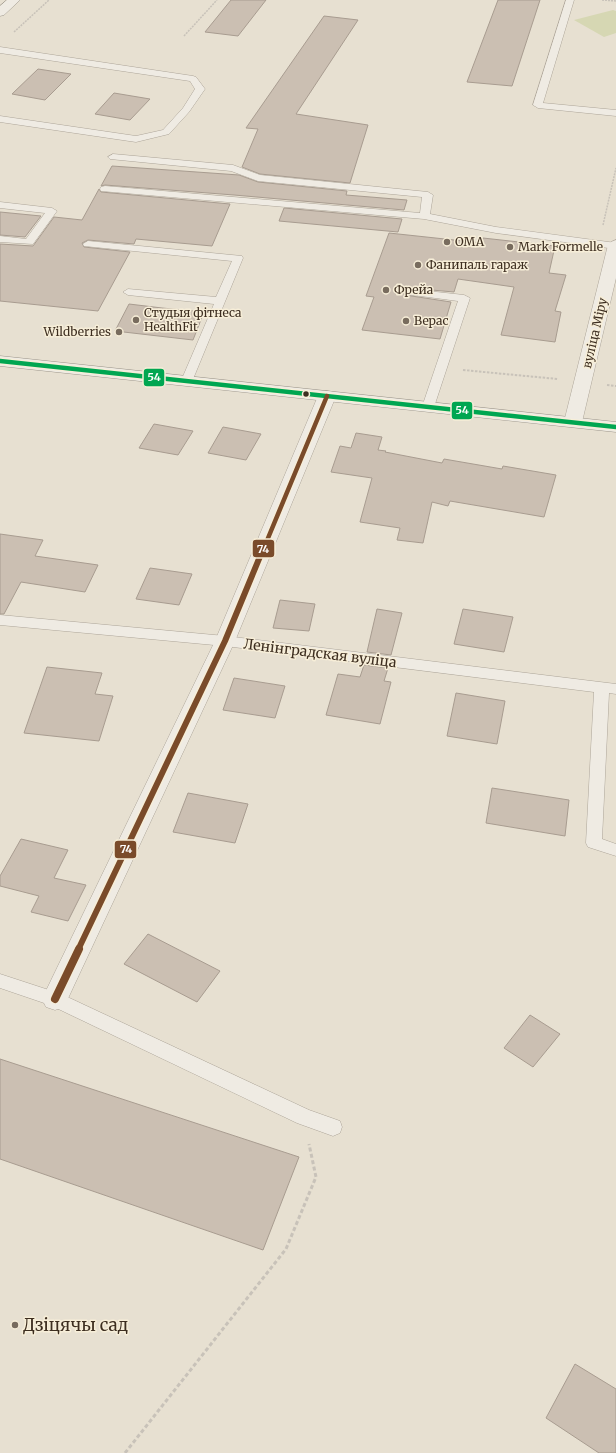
<svg xmlns="http://www.w3.org/2000/svg" width="616" height="1453" font-family="Merriweather,serif">
  <style>
    .green { fill: #d6d7b3 }
    .building { fill: #cbbfb2; stroke: #a89c90 }
    .lines { fill: none; stroke-linecap: round; stroke-linejoin: round }
    .lane-casing { stroke: #ada599; stroke-width: 1 }
    .street-casing { stroke: #ada599; stroke-width: 1 }
    .secondary-casing { stroke: #9c958a; stroke-width: 1 }
    .path-far2 { stroke: #c8c2b9; stroke-width: 1.5; stroke-dasharray: 2 1; stroke-linecap: butt }
    .path-far1 { stroke: #c8c2b9; stroke-width: 2; stroke-dasharray: 2.5 1.5; stroke-linecap: butt }
    .path { stroke: #c8c2b9; stroke-width: 3; stroke-dasharray: 4 2.5; stroke-linecap: butt }
    .lane { fill: #efebe3; fill-rule: evenodd }
    .street { fill: #efebe3; fill-rule: evenodd }
    .secondary { fill: #efebe3; fill-rule: evenodd }
    .bus-1-casing { stroke: #f7eed8; stroke-width: 7 }
    .bus-2-far2-casing { stroke: #f7eed8; stroke-width: 7 }
    .bus-2-far1-casing { stroke: #f7eed8; stroke-width: 9 }
    .bus-2-casing { stroke: #f7eed8; stroke-width: 10 }
    .bus-1 { stroke: #00a651; stroke-width: 4.5 }
    .bus-2-far2 { stroke: #7a4b2a; stroke-width: 4.5 }
    .bus-2-far1 { stroke: #7a4b2a; stroke-width: 6 }
    .bus-2 { stroke: #7a4b2a; stroke-width: 8 }
    .poi-dot { fill: #786c5e; stroke: #f7eed8; stroke-width: 1.5 }
    .bus-dot { fill: #3d2e20; stroke: #f7eed8; stroke-width: 1.5 }
    .labels { text-anchor: middle; stroke-width: 3; stroke-linejoin: round; paint-order: stroke }
    .far-poi-label { font-size: 12px; fill: #3d2e20; stroke: #f7eed8; text-anchor: start }
    .far-street-label { font-size: 12px; fill: #3d2e20; stroke: #f7eed8 }
    .street-label { font-size: 14px; fill: #3d2e20; stroke: #f7eed8 }
    .near-poi-label { font-size: 17px; fill: #3d2e20; stroke: #f7eed8; text-anchor: start }
    .line-badge { stroke: #f7eed8; stroke-width: 1.5 }
    .badge-label { font-size: 11px; text-anchor: middle; font-weight: bold; fill: #fff }
  </style>
  <rect width="100%" height="100%" fill="#e7e0d1"/>
  <path class="green" d="M 613,10 L 616,11 L 616,33 L 604,37 L 574,20 Z"/>
  <path class="building" d="M 231,0 L 266,0 L 238,36 L 205,32 Z
    M 498,0 L 540,0 L 512,86 L 467,82 Z
    M 324,16 L 358,20 L 296,114 L 368,125 L 350,183 L 260,174 L 242,167 L 258,129 L 246,128 Z
    M 38,69 L 71,74 L 45,100 L 12,94 Z
    M 114,93 L 150,99 L 130,120 L 95,114 Z
    M 112,166 L 239,175 L 258,182 L 347,191 L 346,195 L 407,200 L 404,210 L 234,195 L 105,185 L 101,186 Z
    M 99,189 L 101,192 L 230,204 L 212,246 L 136,239 L 134,244 L 88,240 L 82,243 L 84,247 L 130,252 L 98,311 L 0,301 L 0,244 L 33,246 L 54,217 L 82,220 Z
    M 284,208 L 402,219 L 398,232 L 279,221 Z
    M 0,212 L 41,216 L 25,237 L 0,235 Z
    M 389,233 L 482,243 L 483,238 L 555,246 L 549,273 L 566,275 L 555,311 L 561,312 L 555,342 L 501,335 L 514,287 L 458,279 L 454,292 L 409,288 L 405,289 L 403,291 L 405,295 L 451,302 L 440,339 L 362,330 L 374,297 L 366,296 Z
    M 129,304 L 162,308 L 204,312 L 193,340 L 115,331 Z
    M 154,424 L 193,431 L 178,455 L 139,448 Z
    M 223,427 L 261,434 L 246,460 L 208,453 Z
    M 356,433 L 382,437 L 378,450 L 386,451 L 385,452 L 442,463 L 444,459 L 502,469 L 503,466 L 556,475 L 544,517 L 450,501 L 448,506 L 432,502 L 423,543 L 397,540 L 400,528 L 360,522 L 372,478 L 331,472 L 340,446 L 351,448 Z
    M 0,534 L 43,540 L 35,556 L 98,565 L 85,592 L 21,582 L 4,614 L 0,614 Z
    M 150,568 L 192,574 L 179,605 L 136,599 Z
    M 280,600 L 315,604 L 309,631 L 273,628 Z
    M 377,609 L 402,613 L 391,655 L 367,652 Z
    M 463,609 L 513,617 L 504,652 L 454,644 Z
    M 364,665 L 388,668 L 384,681 L 391,682 L 380,724 L 326,715 L 338,674 L 360,677 Z
    M 47,667 L 102,673 L 95,694 L 113,696 L 99,741 L 24,733 Z
    M 234,678 L 285,686 L 275,718 L 223,710 Z
    M 456,693 L 505,701 L 497,744 L 447,736 Z
    M 492,788 L 569,800 L 565,836 L 486,823 Z
    M 188,793 L 248,804 L 235,843 L 173,832 Z
    M 21,839 L 68,850 L 54,878 L 86,885 L 68,921 L 31,912 L 39,896 L 0,886 L 0,876 Z
    M 148,934 L 220,971 L 197,1002 L 124,964 Z
    M 530,1015 L 560,1034 L 533,1067 L 504,1048 Z
    M 0,1059 L 299,1157 L 263,1250 L 0,1159 Z
    M 575,1364 L 616,1389 L 616,1453 L 599,1453 L 546,1418 Z"/>
  <g class="lines">
    <defs>
      <path id="lane" d="M 566,0 L 574,0 L 543,103 L 616,110 L 616,116 L 538,108 L 533,105 Z
        M 0,47 L 193,76 L 196,77 L 205,89 L 189,112 L 169,134 L 136,142 L 0,122 L 0,116 L 136,136 L 163,130 L 183,108 L 195,89 L 190,81 L 0,53 Z
        M 113,154 L 233,165 L 260,175 L 428,192 L 433,195 L 430,214 L 496,227 L 616,243 L 616,249 L 496,233 L 424,219 L 101,191 L 100,189 L 101,187 L 105,186 L 420,213 L 422,197 L 258,181 L 231,171 L 110,159 L 108,157 Z
        M 0,202 L 52,208 L 57,211 L 33,244 L 0,242 L 0,236 L 26,239 L 45,213 L 0,208 Z
        M 88,241 L 242,256 L 243,258 L 191,384 L 183,384 L 181,381 L 214,304 L 128,295 L 123,292 L 128,289 L 216,297 L 232,261 L 84,246 L 83,244 Z
        M 409,289 L 464,295 L 470,298 L 434,407 L 432,410 L 424,410 L 422,407 L 458,301 L 405,294 L 404,292 L 405,290 Z
        M 0,615 L 225,636 L 616,684 L 616,694 L 609,693 L 602,839 L 616,844 L 616,856 L 588,847 L 586,843 L 594,692 L 225,646 L 0,625 Z
        M 0,974 L 61,994 L 309,1110 L 340,1121 L 342,1127 L 340,1133 L 333,1136 L 297,1123 L 50,1005 L 0,988 Z"/>
      <path id="street" d="M 616,240 L 616,278 L 582,422 L 579,426 L 573,427 L 567,426 L 564,422 L 608,245 L 611,242 Z
        M 327,391 L 333,392 L 336,396 L 235,641 L 64,1007 L 55,1010 L 46,1007 L 42,999 L 215,641 L 318,396 L 321,392 Z"/>
      <path id="secondary" d="M 7,0 L 20,0 L 4,15 L 0,16 L 0,6 Z
        M 0,356 L 616,422 L 616,432 L 0,366 Z"/>
    </defs>
    <use href="#lane" class="lane-casing"/>
    <use href="#street" class="street-casing"/>
    <use href="#secondary" class="secondary-casing"/>
    <path class="path-far2" d="M 602,0 L 616,1
      M 14,32 L 49,0
      M 184,36 L 217,0
      M 603,225 L 616,168"/>
    <path class="path-far1" d="M 463,370 L 558,379
      M 607,385 L 616,386"/>
    <path class="path" d="M 125,1453 L 286,1249 L 316,1177 L 309,1144"/>
    <use href="#lane" class="lane"/>
    <use href="#street" class="street"/>
    <use href="#secondary" class="secondary"/>
    <defs>
      <path id="bus-1" d="M 0,361 L 616,427"/>
      <path id="bus-2-far2" d="M 261,555 L 327,396"/>
      <path id="bus-2-far1" d="M 78,950 L 225,641 L 261,554"/>
      <path id="bus-2" d="M 55,999 L 79,949"/>
    </defs>
    <use href="#bus-1" class="bus-1-casing"/>
    <use href="#bus-2-far2" class="bus-2-far2-casing"/>
    <use href="#bus-2-far1" class="bus-2-far1-casing"/>
    <use href="#bus-2" class="bus-2-casing"/>
    <use href="#bus-1" class="bus-1"/>
    <use href="#bus-2-far2" class="bus-2-far2"/>
    <use href="#bus-2-far1" class="bus-2-far1"/>
    <use href="#bus-2" class="bus-2"/>
  </g>
  <g class="poi-dot">
    <circle cx="447" cy="242" r="4"/>
    <circle cx="510" cy="247" r="4"/>
    <circle cx="418" cy="265" r="4"/>
    <circle cx="386" cy="290" r="4"/>
    <circle cx="136" cy="320" r="4"/>
    <circle cx="406" cy="321" r="4"/>
    <circle cx="119" cy="332" r="4"/>
    <circle cx="15" cy="1325" r="4"/>
  </g>
  <circle class="bus-dot" cx="306" cy="394" r="3.5"/>
  <g class="labels">
    <g class="far-poi-label">
      <text x="455" y="246">ОМА</text>
      <text x="518" y="251">Mark Formelle</text>
      <text x="426" y="269">Фанипаль гараж</text>
      <text x="394" y="294">Фрейа</text>
      <text x="144" y="317">Студыя фітнеса<tspan x="144" dy="14">HealthFit</tspan></text>
      <text x="414" y="325">Верас</text>
      <text x="111" y="336" text-anchor="end">Wildberries</text>
    </g>
    <g class="far-street-label">
      <text transform="translate(595 333) rotate(-77)" y="4">вуліца Міру</text>
    </g>
    <g class="street-label">
      <text transform="translate(320 653) rotate(7)" y="5">Ленінградская вуліца</text>
    </g>
    <g class="near-poi-label">
      <text x="23" y="1331">Дзіцячы сад</text>
    </g>
  </g>
  <g class="line-badge">
    <rect x="143" y="368" width="22" height="19" rx="4" fill="#00a651"/>
    <rect x="451" y="401" width="22" height="19" rx="4" fill="#00a651"/>
    <rect x="252" y="539" width="23" height="19" rx="4" fill="#7a4b2a"/>
    <rect x="114" y="840" width="23" height="19" rx="4" fill="#7a4b2a"/>
  </g>
  <g class="badge-label">
    <text x="154" y="381">54</text>
    <text x="462" y="414">54</text>
    <text x="263" y="553">74</text>
    <text x="126" y="853">74</text>
  </g>
</svg>
